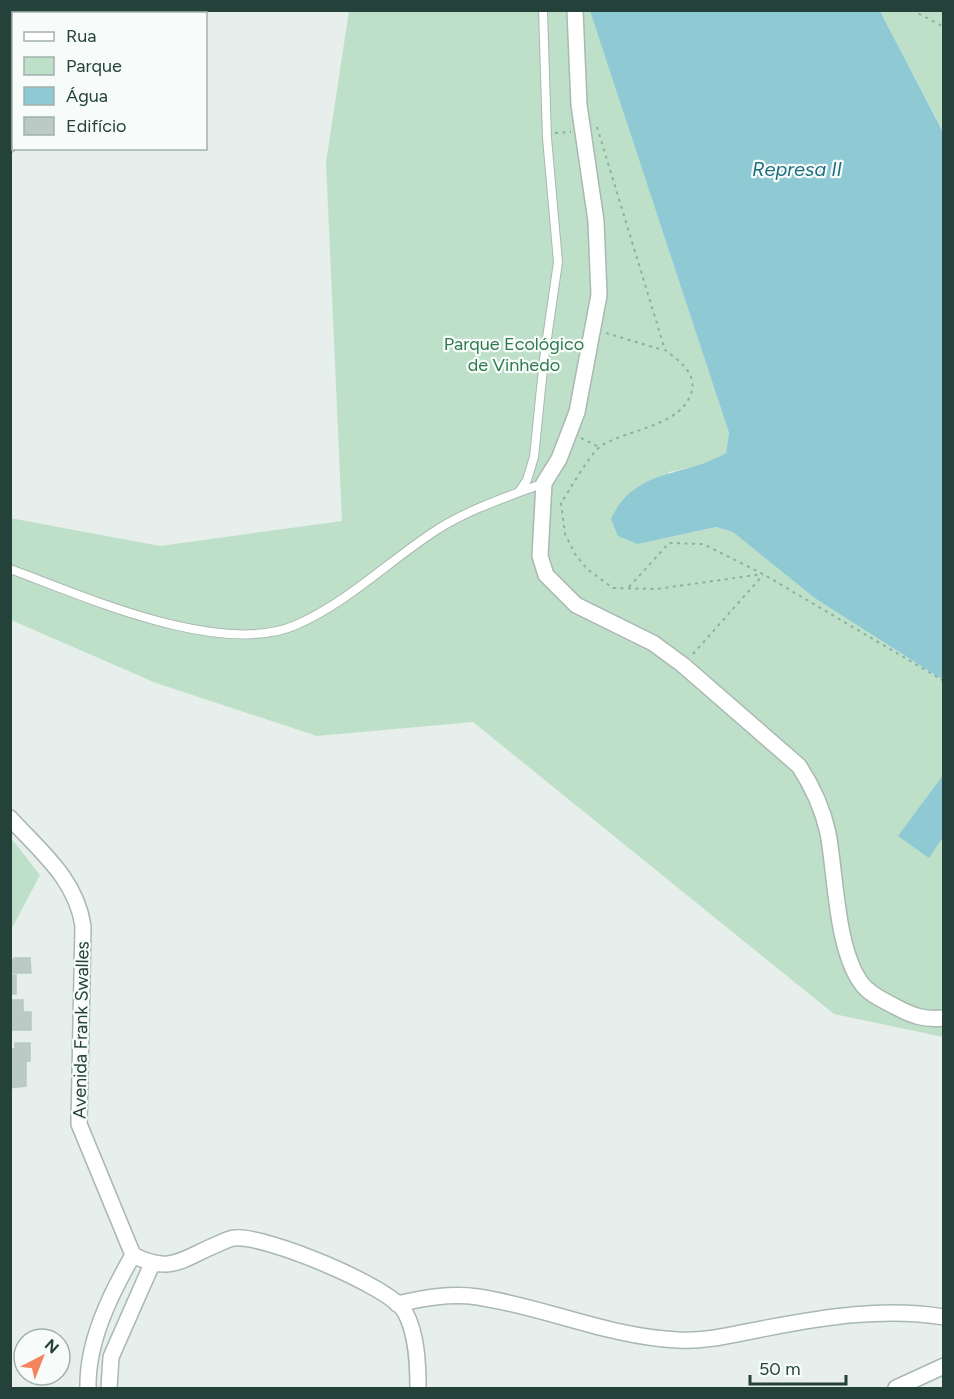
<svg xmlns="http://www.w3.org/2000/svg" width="954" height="1399" font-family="Figtree,sans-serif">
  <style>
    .green { fill: #bfe0c8 }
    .water { fill: #8ec9d4 }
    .building { fill: #bbcac4; stroke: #b8c9c2; stroke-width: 1.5 }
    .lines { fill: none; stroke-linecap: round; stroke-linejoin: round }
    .lane-casing { stroke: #a8b8b2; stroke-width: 10 }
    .street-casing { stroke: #a8b8b2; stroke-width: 18 }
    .path { stroke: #86b3a5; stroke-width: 2; stroke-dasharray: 3 4.5; stroke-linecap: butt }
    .lane { stroke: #fff; stroke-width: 8 }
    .street { stroke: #fff; stroke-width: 15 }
    .labels { text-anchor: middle; stroke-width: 4.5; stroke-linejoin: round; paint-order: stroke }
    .park-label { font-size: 18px; fill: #2d7a4b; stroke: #f7fbf9 }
    .street-label { font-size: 18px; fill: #24423a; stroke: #f7fbf9 }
    .water-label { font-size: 20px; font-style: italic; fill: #1c6f80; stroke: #f7fbf9 }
  </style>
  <rect width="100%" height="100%" fill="#e6efeb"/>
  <path class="green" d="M 349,11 L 590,11 L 729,433 L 726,453 L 708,464 L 669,472 L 638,544 L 716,527 L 734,532 L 816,599 L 943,680 L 943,1037 L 834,1014 L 473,722 L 317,736 L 156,683 L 11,620 L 10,518 L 160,546 L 342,521 L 326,162 Z
    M 880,11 L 943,11 L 943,131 Z
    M 11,838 L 40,875 L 11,930 Z"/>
  <path class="water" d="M 590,11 L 880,11 L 943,132 L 943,680 L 816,599 L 733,532 L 716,527 L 638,544 L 618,536 L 611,519 C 635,467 684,478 726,453 L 729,433 Z
    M 943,775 L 943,837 L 929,858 L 898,836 Z"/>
  <path class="building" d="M 14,958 L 30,958 L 31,973 L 10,973 L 10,964 Z
    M 10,975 L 16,975 L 16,994 L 10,994 Z
    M 10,1000 L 23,1000 L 23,1012 L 31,1012 L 31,1030 L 10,1030 Z
    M 15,1043 L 30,1043 L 30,1061 L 26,1061 L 26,1086 L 10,1088 L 10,1049 L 15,1049 Z"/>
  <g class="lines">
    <defs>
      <path id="lane" d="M 519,492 L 527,480 L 534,457 L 544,359 L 558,262 L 547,138 L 543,10
        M 10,569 C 84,596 220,658 296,625 C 348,602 389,561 435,531 C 469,509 507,497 544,483"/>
      <path id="street" d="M 37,10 L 38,14
        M 575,10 L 579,105 L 596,221 L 599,295 L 577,412 L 559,459 L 544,483 L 540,556 L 546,575 L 576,605 L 653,643 L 683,665 L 799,766 C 812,786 823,810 828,833 C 836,876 836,950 862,984 C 870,995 885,1001 896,1007 C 913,1016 924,1020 944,1018
        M 10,144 L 14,139
        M 10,818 C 41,852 76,879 83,926 L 79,1124 L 133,1255
        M 133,1255 C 171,1275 183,1258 218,1244 C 223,1242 229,1238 235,1238 C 265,1235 390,1286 405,1312 C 417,1334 418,1365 418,1388
        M 397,1304 C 424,1298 450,1293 478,1297 C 545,1307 609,1337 678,1340 C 708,1342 738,1333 767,1328 C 824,1317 886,1307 944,1317
        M 88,1388 C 87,1342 110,1295 133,1255
        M 109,1388 L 111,1357 L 152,1264
        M 896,1388 L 944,1366"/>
    </defs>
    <use href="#lane" class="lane-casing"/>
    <use href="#street" class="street-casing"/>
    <path class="path" d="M 912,10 L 944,27
      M 597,127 L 665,350 C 677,359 696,372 692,390 C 683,427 629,428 601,446 C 591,452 569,491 561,503 L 565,534 L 575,554 L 587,569 L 613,588 L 657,589 L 763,574
      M 555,133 L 571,132
      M 606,333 L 663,350
      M 581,438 L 599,447
      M 629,587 L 669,543 L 703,544 L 763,574 L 944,681
      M 693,654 L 763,575"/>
    <use href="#lane" class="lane"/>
    <use href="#street" class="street"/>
  </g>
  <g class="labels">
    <g class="park-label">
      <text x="514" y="350">Parque Ecológico<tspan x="514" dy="21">de Vinhedo</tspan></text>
    </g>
    <g class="street-label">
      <text transform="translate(81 1030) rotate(-89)" y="6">Avenida Frank Swalles</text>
    </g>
    <g class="water-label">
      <text x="797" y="176">Represa II</text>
    </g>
  </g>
  <rect width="954" height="1399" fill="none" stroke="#24423a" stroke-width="24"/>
  <rect x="12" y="12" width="195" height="138" fill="#f7fbf9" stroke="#a3b1ad" stroke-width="1.5"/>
  <rect x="24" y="32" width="30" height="9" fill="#ffffff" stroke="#a3b1ad" stroke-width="1.5"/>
  <text x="66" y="42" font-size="18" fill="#24423a">Rua</text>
  <rect x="24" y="57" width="30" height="18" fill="#bfe0c8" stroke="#a3b1ad" stroke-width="1.5"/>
  <text x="66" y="72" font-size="18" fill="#24423a">Parque</text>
  <rect x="24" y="87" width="30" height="18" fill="#8ec9d4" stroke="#a3b1ad" stroke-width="1.5"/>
  <text x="66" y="102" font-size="18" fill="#24423a">Água</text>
  <rect x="24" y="117" width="30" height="18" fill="#bbcac4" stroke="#a3b1ad" stroke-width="1.5"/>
  <text x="66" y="132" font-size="18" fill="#24423a">Edifício</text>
  <g transform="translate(42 1357) rotate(42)"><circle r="28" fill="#f7fbf9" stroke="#a3b1ad" stroke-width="1.5"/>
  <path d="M0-4.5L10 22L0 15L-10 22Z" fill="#f4845f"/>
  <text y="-9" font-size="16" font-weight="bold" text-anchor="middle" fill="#24423a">N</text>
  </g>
  <path d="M750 1375v9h96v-9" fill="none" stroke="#24423a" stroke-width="3"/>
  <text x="759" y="1375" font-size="18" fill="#24423a" stroke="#f7fbf9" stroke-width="4.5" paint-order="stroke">50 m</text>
</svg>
